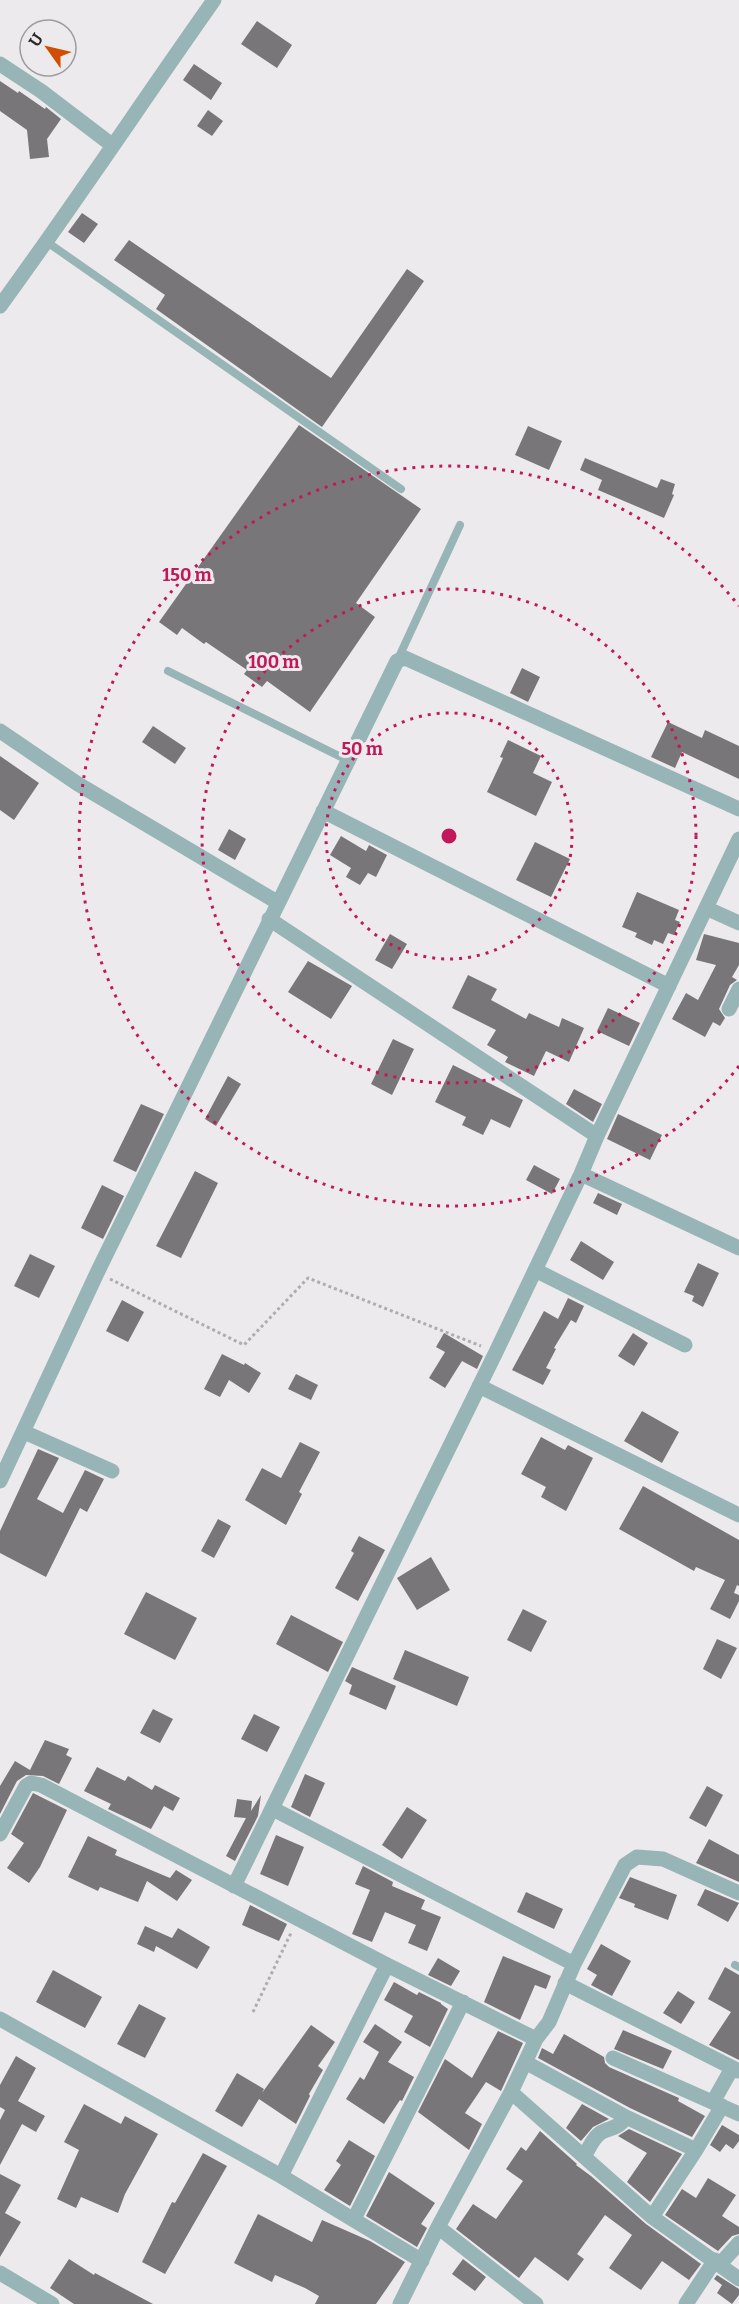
<svg xmlns="http://www.w3.org/2000/svg" width="739" height="2304" font-family="Bitter,serif">
  <style>
    .building { fill: #787678 }
    .lines { fill: none; stroke-linecap: round; stroke-linejoin: round }
    .path { stroke: #afacaf; stroke-width: 3; stroke-dasharray: 3 3; stroke-linecap: butt }
    .service { stroke: #97b4b6; stroke-width: 8 }
    .minor { stroke: #97b4b6; stroke-width: 15 }
    .ring { fill: none; stroke: #c2185b; stroke-width: 3; stroke-dasharray: 3 6 }
    .centre { fill: #c2185b; stroke: #edeaed; stroke-width: 3 }
    .ring-label { font-size: 18px; text-anchor: middle; font-weight: bold; fill: #c2185b; stroke: #edeaed; stroke-width: 6; stroke-linejoin: round; paint-order: stroke }
  </style>
  <rect width="100%" height="100%" fill="#edeaed"/>
  <path class="building" d="M 257,21 L 292,45 L 277,68 L 241,44 Z
    M 194,64 L 222,83 L 211,100 L 183,80 Z
    M 0,81 L 18,93 L 19,91 L 45,109 L 46,107 L 61,119 L 47,139 L 49,157 L 30,159 L 27,130 L 0,111 Z
    M 208,110 L 223,121 L 212,136 L 197,126 Z
    M 82,213 L 98,224 L 84,243 L 68,232 Z
    M 129,240 L 331,378 L 407,269 L 424,281 L 322,427 L 156,309 L 165,295 L 114,260 Z
    M 299,425 L 421,509 L 356,603 L 375,617 L 310,712 L 267,681 L 262,687 L 244,674 L 247,670 L 206,642 L 204,644 L 182,628 L 177,635 L 159,622 Z
    M 528,426 L 562,441 L 549,470 L 515,455 Z
    M 585,458 L 657,488 L 661,479 L 675,484 L 672,494 L 674,495 L 664,518 L 598,490 L 602,480 L 580,470 Z
    M 522,668 L 540,677 L 528,702 L 510,693 Z
    M 668,722 L 702,738 L 705,730 L 739,746 L 739,779 L 682,752 L 675,768 L 651,757 Z
    M 153,726 L 186,748 L 175,764 L 142,742 Z
    M 508,740 L 541,756 L 533,773 L 552,782 L 536,816 L 487,792 L 503,758 L 500,757 Z
    M 0,756 L 39,783 L 14,820 L 0,810 Z
    M 229,829 L 246,839 L 235,860 L 218,850 Z
    M 341,836 L 366,851 L 369,845 L 387,855 L 376,877 L 368,873 L 360,885 L 346,877 L 351,868 L 330,855 Z
    M 535,842 L 570,859 L 551,897 L 516,880 Z
    M 637,892 L 679,910 L 675,920 L 680,922 L 674,935 L 668,933 L 663,944 L 654,940 L 652,945 L 635,937 L 637,933 L 622,927 Z
    M 390,934 L 407,944 L 392,969 L 375,960 Z
    M 704,934 L 739,943 L 739,965 L 732,977 L 737,980 L 730,985 L 719,1009 L 725,1018 L 720,1026 L 713,1022 L 705,1037 L 672,1019 L 686,993 L 698,1000 L 716,965 L 696,960 Z
    M 308,961 L 352,986 L 331,1019 L 288,992 Z
    M 468,975 L 497,989 L 491,1000 L 526,1019 L 529,1013 L 559,1027 L 562,1018 L 584,1028 L 569,1062 L 546,1051 L 534,1076 L 505,1062 L 508,1057 L 487,1045 L 496,1030 L 452,1008 Z
    M 608,1008 L 640,1023 L 629,1046 L 597,1031 Z
    M 393,1039 L 414,1049 L 392,1095 L 371,1084 Z
    M 453,1065 L 523,1100 L 510,1128 L 491,1119 L 483,1135 L 462,1125 L 466,1117 L 435,1102 Z
    M 228,1076 L 241,1084 L 216,1126 L 205,1119 Z
    M 574,1089 L 602,1104 L 593,1122 L 566,1104 Z
    M 141,1104 L 164,1114 L 136,1172 L 113,1161 Z
    M 618,1114 L 662,1135 L 650,1160 L 607,1139 Z
    M 534,1165 L 560,1179 L 552,1194 L 526,1180 Z
    M 195,1171 L 218,1183 L 181,1258 L 156,1246 Z
    M 102,1185 L 124,1196 L 103,1239 L 81,1228 Z
    M 598,1193 L 622,1204 L 617,1215 L 593,1203 Z
    M 581,1241 L 614,1262 L 603,1280 L 570,1260 Z
    M 30,1254 L 55,1266 L 39,1298 L 14,1286 Z
    M 698,1263 L 719,1273 L 703,1307 L 692,1301 L 694,1296 L 684,1292 Z
    M 568,1298 L 584,1306 L 576,1323 L 571,1320 L 554,1348 L 556,1349 L 546,1368 L 551,1370 L 543,1385 L 512,1370 L 544,1311 L 558,1319 Z
    M 122,1300 L 144,1312 L 128,1342 L 106,1331 Z
    M 444,1333 L 483,1356 L 477,1369 L 462,1361 L 445,1388 L 429,1378 L 445,1352 L 436,1347 Z
    M 633,1333 L 648,1343 L 634,1366 L 618,1356 Z
    M 222,1354 L 244,1365 L 245,1363 L 261,1373 L 249,1393 L 229,1380 L 220,1397 L 204,1389 Z
    M 296,1374 L 318,1385 L 311,1400 L 288,1389 Z
    M 642,1411 L 679,1432 L 662,1463 L 624,1441 Z
    M 541,1437 L 565,1450 L 568,1445 L 593,1458 L 566,1511 L 541,1497 L 546,1487 L 521,1474 Z
    M 300,1442 L 320,1452 L 299,1492 L 302,1494 L 286,1525 L 245,1500 L 262,1468 L 281,1478 Z
    M 38,1449 L 59,1458 L 37,1499 L 63,1513 L 85,1470 L 104,1479 L 87,1512 L 80,1508 L 46,1577 L 0,1553 L 0,1531 Z
    M 643,1486 L 739,1540 L 739,1586 L 737,1585 L 734,1593 L 739,1595 L 739,1601 L 730,1619 L 710,1609 L 725,1580 L 696,1567 L 694,1571 L 619,1529 Z
    M 218,1519 L 231,1526 L 214,1558 L 201,1551 Z
    M 359,1536 L 385,1550 L 358,1601 L 335,1588 L 354,1553 L 351,1551 Z
    M 431,1557 L 450,1590 L 417,1610 L 397,1578 Z
    M 146,1592 L 197,1618 L 175,1660 L 124,1634 Z
    M 523,1609 L 547,1621 L 531,1652 L 507,1640 Z
    M 291,1615 L 343,1642 L 328,1672 L 276,1644 Z
    M 717,1639 L 737,1648 L 721,1679 L 703,1669 Z
    M 405,1650 L 469,1677 L 457,1706 L 393,1679 Z
    M 352,1667 L 396,1686 L 386,1710 L 349,1694 L 352,1685 L 345,1681 Z
    M 153,1709 L 173,1719 L 160,1743 L 140,1733 Z
    M 254,1714 L 280,1727 L 267,1752 L 241,1739 Z
    M 45,1740 L 69,1749 L 66,1755 L 72,1758 L 59,1784 L 43,1776 L 26,1775 L 17,1781 L 0,1814 L 0,1786 L 15,1761 L 30,1770 Z
    M 97,1767 L 125,1781 L 128,1776 L 152,1790 L 155,1785 L 180,1798 L 173,1811 L 164,1806 L 151,1829 L 108,1809 L 111,1804 L 84,1791 Z
    M 305,1774 L 325,1783 L 310,1817 L 291,1807 Z
    M 707,1786 L 723,1795 L 706,1827 L 689,1818 Z
    M 33,1793 L 67,1810 L 40,1867 L 29,1883 L 7,1868 L 24,1843 L 11,1834 Z
    M 261,1795 L 258,1816 L 235,1861 L 226,1856 L 246,1818 L 234,1817 L 237,1799 L 252,1801 L 251,1811 Z
    M 407,1807 L 427,1820 L 402,1859 L 382,1845 Z
    M 276,1835 L 304,1847 L 288,1886 L 260,1874 Z
    M 88,1836 L 117,1850 L 115,1855 L 170,1878 L 176,1870 L 192,1880 L 177,1901 L 147,1881 L 138,1902 L 100,1887 L 98,1891 L 68,1877 Z
    M 709,1839 L 739,1855 L 739,1882 L 696,1863 Z
    M 363,1866 L 393,1882 L 392,1886 L 425,1900 L 421,1909 L 441,1917 L 427,1951 L 408,1943 L 416,1925 L 385,1912 L 372,1942 L 352,1934 L 370,1890 L 355,1884 Z
    M 630,1877 L 677,1895 L 668,1920 L 634,1907 L 635,1904 L 619,1898 Z
    M 705,1889 L 739,1903 L 728,1922 L 697,1905 Z
    M 526,1892 L 563,1909 L 554,1929 L 517,1912 Z
    M 250,1905 L 287,1924 L 279,1941 L 242,1925 Z
    M 145,1926 L 172,1938 L 178,1928 L 210,1947 L 197,1969 L 156,1946 L 154,1952 L 137,1944 Z
    M 601,1944 L 631,1961 L 612,1996 L 591,1985 L 597,1975 L 587,1969 Z
    M 503,1956 L 551,1976 L 546,1989 L 535,1985 L 520,2020 L 484,2002 Z
    M 438,1958 L 460,1971 L 451,1986 L 428,1975 Z
    M 725,1967 L 739,1975 L 739,2060 L 709,2045 L 731,2012 L 708,1999 Z
    M 53,1970 L 102,1997 L 85,2028 L 36,2002 Z
    M 394,1982 L 417,1995 L 419,1992 L 441,2003 L 441,2004 L 448,2009 L 430,2047 L 404,2032 L 413,2016 L 384,2000 Z
    M 678,1991 L 695,2002 L 681,2024 L 663,2013 Z
    M 139,2004 L 166,2018 L 145,2058 L 117,2044 Z
    M 375,2024 L 402,2042 L 388,2062 L 414,2077 L 402,2101 L 400,2100 L 384,2124 L 346,2099 L 360,2077 L 364,2080 L 379,2052 L 363,2042 Z
    M 311,2025 L 335,2042 L 318,2066 L 323,2070 L 309,2094 L 310,2096 L 296,2124 L 259,2099 L 242,2127 L 215,2111 L 237,2073 L 264,2089 L 262,2093 Z
    M 623,2030 L 672,2051 L 663,2069 L 614,2049 Z
    M 498,2031 L 523,2043 L 501,2091 L 486,2082 L 465,2113 L 482,2124 L 469,2150 L 418,2112 L 445,2059 L 472,2078 Z
    M 564,2034 L 604,2057 L 605,2063 L 609,2067 L 679,2098 L 678,2101 L 705,2116 L 692,2137 L 630,2108 L 538,2058 L 542,2048 L 553,2054 Z
    M 16,2056 L 36,2068 L 18,2101 L 45,2116 L 36,2132 L 22,2124 L 0,2165 L 0,2120 L 5,2110 L 0,2107 L 0,2085 Z
    M 84,2104 L 121,2124 L 125,2116 L 158,2134 L 125,2194 L 118,2213 L 81,2197 L 76,2208 L 57,2199 L 79,2150 L 64,2142 Z
    M 582,2104 L 609,2119 L 593,2127 L 581,2141 L 566,2128 Z
    M 722,2125 L 739,2135 L 739,2141 L 733,2149 L 726,2144 L 720,2152 L 710,2145 Z
    M 629,2129 L 682,2154 L 650,2202 L 627,2182 L 647,2153 L 618,2136 Z
    M 540,2131 L 577,2164 L 576,2165 L 591,2176 L 646,2224 L 701,2264 L 689,2280 L 662,2261 L 641,2290 L 609,2268 L 632,2235 L 605,2215 L 577,2254 L 584,2259 L 568,2281 L 535,2257 L 519,2278 L 456,2229 L 473,2204 L 496,2219 L 523,2181 L 506,2169 L 521,2147 L 526,2151 Z
    M 349,2140 L 375,2156 L 350,2206 L 324,2190 L 341,2165 L 336,2161 Z
    M 203,2153 L 227,2166 L 165,2274 L 142,2262 L 172,2202 L 175,2203 Z
    M 389,2172 L 435,2203 L 421,2224 L 427,2228 L 417,2247 L 366,2216 Z
    M 0,2174 L 21,2185 L 5,2213 L 21,2222 L 0,2257 Z
    M 708,2178 L 736,2195 L 722,2216 L 739,2227 L 739,2234 L 732,2236 L 718,2251 L 665,2215 L 682,2189 L 696,2198 Z
    M 258,2214 L 312,2242 L 322,2220 L 370,2241 L 405,2262 L 376,2304 L 315,2304 L 319,2296 L 305,2288 L 275,2275 L 272,2282 L 234,2263 Z
    M 69,2259 L 94,2275 L 95,2273 L 153,2304 L 74,2304 L 50,2288 Z
    M 463,2259 L 486,2277 L 475,2291 L 452,2274 Z
    M 717,2275 L 739,2289 L 739,2295 L 732,2304 L 717,2293 L 722,2285 L 714,2279 Z"/>
  <g class="lines">
    <path class="path" d="M 110,1279 L 244,1345 L 308,1278 L 481,1346
      M 253,2012 L 291,1933"/>
    <path class="service" d="M 47,242 L 401,489
      M 398,659 L 460,525
      M 168,671 L 349,761
      M 735,1965 L 739,1967"/>
    <path class="minor" d="M 0,64 L 41,91 L 112,145
      M 0,306 C 73,206 142,102 214,0
      M 0,731 L 78,784 L 277,902
      M 323,811 L 669,986
      M 706,908 L 739,923
      M 269,919 L 597,1136
      M 729,1009 L 739,989
      M 581,1174 L 739,1248
      M 535,1270 L 685,1345
      M 479,1386 L 739,1515
      M 24,1432 L 112,1471
      M 0,1481 L 97,1273 L 397,661 L 405,658 L 739,809
      M 273,1809 L 574,1964
      M 0,1834 L 26,1786 L 31,1783 L 41,1785 L 387,1965 L 536,2039
      M 234,1886 L 496,1352 L 581,1174 L 597,1136 L 739,839
      M 565,1983 L 735,2069
      M 0,2019 L 281,2176 L 422,2261
      M 613,2058 L 739,2114
      M 525,2062 L 626,2117 L 696,2150
      M 511,2092 L 652,2217 L 739,2279
      M 713,2102 L 731,2070 L 739,2071
      M 585,2155 C 589,2148 594,2136 602,2132 C 613,2127 619,2128 626,2117
      M 281,2176 L 387,1965
      M 652,2217 L 696,2150 L 722,2106
      M 354,2219 L 463,2002
      M 438,2227 L 536,2304
      M 720,2264 L 739,2243
      M 0,2273 L 52,2304
      M 400,2304 L 438,2227 L 511,2092 L 536,2039 L 549,2022 L 574,1964 L 625,1865 L 637,1857 L 663,1859 L 739,1893
      M 686,2304 L 715,2260"/>
  </g>
  <g class="ring">
    <circle cx="449" cy="836" r="123"/>
    <circle cx="449" cy="836" r="247"/>
    <path d="M739 1066A370 370 0 1 1 739 606"/>
  </g>
  <circle cx="449" cy="836" r="9" class="centre"/>
  <g class="ring-label">
    <text x="187" y="581">150 m</text>
    <text x="274" y="668">100 m</text>
    <text x="362" y="755">50 m</text>
  </g>
  <g transform="translate(48 48) rotate(304)"><circle r="28" fill="#edeaed" stroke="#9f9c9f" stroke-width="1.5"/>
  <path d="M0-4.5L10 22L0 15L-10 22Z" fill="#d14d00"/>
  <text y="-9" font-size="16" font-weight="bold" text-anchor="middle" fill="#292829">U</text>
  </g>
</svg>
